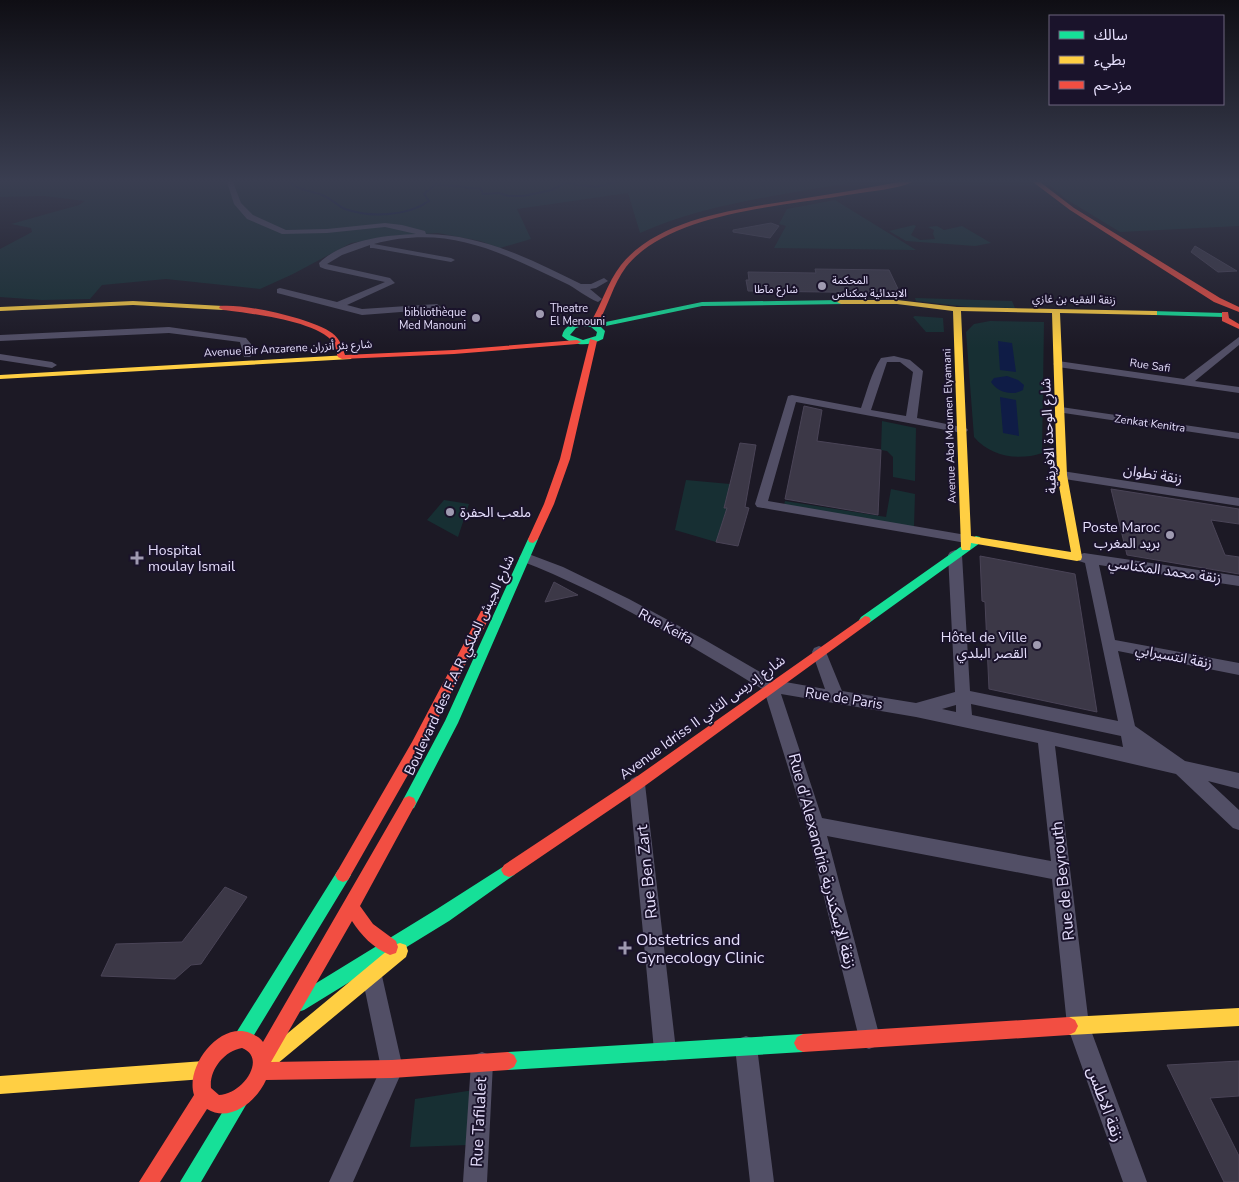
<svg xmlns="http://www.w3.org/2000/svg" width="1239" height="1182" font-family="'Nunito Sans','Noto Sans Arabic',sans-serif">
  <style>
    .green { fill: #172f33 }
    .water { fill: #0f1c46 }
    .lines { fill: none; stroke-linecap: round; stroke-linejoin: round }
    .stream { stroke: #0f1c46; stroke-width: 2 }
    .building { fill: #3c3847; stroke: #4a4457 }
    .street { fill: #524f66; fill-rule: evenodd }
    .fast { fill: #16e098; fill-rule: evenodd }
    .slow { fill: #ffcf43; fill-rule: evenodd }
    .jam { fill: #f24e42; fill-rule: evenodd }
    .poi-dot { fill: #9f9ab1; stroke: #1a132b; stroke-width: 2 }
    .labels { text-anchor: middle; stroke-width: 4; stroke-linejoin: round; paint-order: stroke }
    .far-poi-label { font-size: 11px; fill: #e6dffd; stroke: #1a132b; text-anchor: start }
    .far-street-label { font-size: 11px; fill: #e6dffd; stroke: #1a132b }
    .street-label { font-size: 14px; fill: #e6dffd; stroke: #1a132b }
    .poi-label { font-size: 14px; fill: #e6dffd; stroke: #1a132b; text-anchor: start }
    .near-street-label { font-size: 16px; fill: #e6dffd; stroke: #1a132b }
    .near-poi-label { font-size: 16px; fill: #e6dffd; stroke: #1a132b; text-anchor: start }
  </style>
  <rect width="100%" height="100%" fill="#1c1925"/>
  <path class="green" d="M 0,182 L 855,182 C 782,195 708,203 640,233 L 628,193 L 517,209 L 531,239 L 500,248 L 480,241 L 438,233 L 393,236 L 351,243 L 293,274 L 260,289 L 166,279 L 102,285 L 90,299 L 42,300 L 0,297 L 0,249 L 32,232 L 31,228 L 11,224 L 79,205 L 85,201 L 44,196 L 0,197 Z
    M 1046,182 L 1219,182 L 1239,184 L 1239,226 L 1120,232 L 1066,199 Z
    M 835,200 L 916,250 L 774,248 L 786,226 L 779,224 L 787,209 Z
    M 914,225 L 916,226 L 911,235 L 920,240 L 935,239 L 933,234 L 934,230 L 928,227 L 937,226 L 944,230 L 962,226 L 991,243 L 975,246 L 906,241 L 889,231 Z
    M 915,298 L 1012,301 L 1015,308 L 969,307 L 916,301 Z
    M 915,316 L 943,318 L 944,332 L 926,332 L 913,317 Z
    M 990,321 L 1044,322 L 1042,453 C 1019,461 991,457 974,437 L 966,332 L 974,324 Z
    M 882,421 L 916,428 L 915,481 L 893,477 L 893,457 L 887,451 L 881,450 Z
    M 686,480 L 730,484 L 724,508 L 727,508 L 716,542 L 675,530 Z
    M 891,489 L 915,494 L 914,527 L 784,505 L 785,501 L 886,517 Z
    M 444,500 L 469,504 L 458,537 L 427,520 Z
    M 474,1090 L 468,1145 L 410,1147 L 415,1099 Z"/>
  <path class="water" d="M 998,341 L 1012,343 L 1016,372 L 1000,370 Z
    M 1007,376 L 1018,380 L 1024,385 L 1023,390 C 1013,396 998,393 991,382 L 994,378 Z
    M 1000,397 L 1016,400 L 1019,436 L 1003,433 Z"/>
  <g class="lines">
    <path class="stream" d="M 291,182 C 295,190 313,191 322,195 C 330,198 337,205 345,209 C 370,218 408,216 429,201 L 424,194 L 436,184 L 481,189 L 483,194 L 499,193 L 509,196 L 523,196 L 552,190 L 565,183 L 596,187 L 616,182"/>
  </g>
  <path class="building" d="M 771,223 L 779,226 L 770,238 L 733,232 L 733,230 Z
    M 1195,246 L 1237,271 L 1218,272 L 1191,252 Z
    M 815,269 L 889,270 L 900,293 L 748,291 L 746,280 L 749,280 L 748,272 L 816,273 Z
    M 804,406 L 822,410 L 817,441 L 881,450 L 878,515 L 785,499 Z
    M 740,443 L 756,445 L 745,507 L 749,508 L 738,546 L 716,542 L 727,508 L 724,508 Z
    M 1111,489 L 1239,509 L 1239,524 L 1211,520 L 1225,555 L 1239,557 L 1239,574 L 1127,555 Z
    M 980,556 L 1075,574 L 1097,712 L 989,689 L 985,602 L 982,601 Z
    M 554,582 L 578,595 L 545,602 Z
    M 225,887 L 247,897 L 201,964 L 191,965 L 175,979 L 101,976 L 116,944 L 182,942 Z
    M 1239,1061 L 1239,1096 L 1210,1098 L 1239,1156 L 1239,1182 L 1224,1182 L 1167,1065 Z"/>
  <g class="lines">
    <path class="street" d="M 227,182 L 233,182 L 241,203 L 253,215 L 286,230 L 327,229 L 385,223 L 402,225 L 425,231 L 426,234 C 484,235 530,259 581,284 L 591,284 L 604,278 L 608,281 L 596,288 L 590,289 L 602,299 L 598,302 C 587,298 576,288 565,283 C 500,252 448,224 374,244 L 451,258 L 455,260 L 451,262 L 373,248 L 370,248 L 370,245 L 342,255 L 327,264 L 390,278 L 395,283 L 347,305 L 362,309 L 437,304 L 441,307 L 440,309 L 362,315 L 277,293 L 277,289 L 280,288 L 337,302 L 385,282 L 325,269 L 320,267 L 319,263 C 343,240 385,235 416,234 L 385,227 L 327,233 L 282,234 L 247,219 L 234,204 Z
      M 169,327 L 246,338 L 251,344 L 252,355 L 250,357 L 244,357 L 240,342 L 169,333 L 0,341 L 0,335 Z
      M 1239,337 L 1239,345 L 1195,381 L 1239,387 L 1239,393 L 1058,367 L 1053,364 L 1058,361 L 1184,379 Z
      M 0,354 L 52,362 L 57,365 L 52,368 L 0,360 Z
      M 894,356 L 910,360 L 923,371 L 917,418 L 966,428 L 968,430 L 966,432 L 962,433 L 796,402 L 768,501 L 966,535 L 971,536 L 972,539 L 971,542 L 966,543 L 757,507 L 755,504 L 788,396 L 792,395 L 861,408 C 867,391 871,373 881,358 ZM 887,362 L 900,362 L 913,372 L 906,416 L 871,410 Z
      M 1061,407 L 1239,433 L 1239,439 L 1057,412 L 1056,410 Z
      M 1062,471 L 1239,498 L 1239,506 L 1058,478 L 1056,475 Z
      M 955,550 L 960,552 L 962,555 L 970,691 L 1118,721 L 1085,563 L 1079,561 L 1077,558 L 1079,555 L 1084,553 L 1239,576 L 1239,586 L 1099,565 L 1115,640 L 1239,663 L 1239,675 L 1118,651 L 1135,726 L 1185,761 L 1239,773 L 1239,789 L 1208,781 L 1239,810 L 1239,830 L 1233,828 L 1176,774 L 1055,746 L 1089,1025 L 1147,1182 L 1123,1182 L 1067,1025 L 1052,879 L 827,836 L 880,1038 L 877,1046 L 869,1049 L 861,1046 L 806,825 L 764,690 C 686,643 607,594 521,561 L 519,558 L 521,555 L 526,553 L 563,567 L 629,599 L 705,640 L 774,680 L 825,689 L 812,652 L 814,648 L 819,646 L 824,648 L 826,652 L 842,691 L 916,703 L 955,692 L 948,555 L 950,552 ZM 781,694 L 916,717 L 1038,743 L 1051,861 L 822,818 ZM 971,704 L 1121,736 L 1123,747 L 972,715 ZM 956,705 L 956,712 L 942,709 Z
      M 637,776 L 643,779 L 645,784 L 676,1050 L 673,1058 L 665,1061 L 657,1058 L 654,1050 L 629,784 L 631,779 Z
      M 372,966 L 379,969 L 382,976 L 403,1069 L 353,1182 L 329,1182 L 381,1068 L 362,976 L 365,969 Z
      M 746,1036 L 754,1039 L 757,1047 L 774,1182 L 750,1182 L 735,1047 L 738,1039 Z
      M 482,1052 L 490,1055 L 493,1063 L 487,1182 L 463,1182 L 471,1063 L 474,1055 Z"/>
    <path class="fast" d="M 841,300 L 845,302 L 844,304 L 702,306 L 601,327 L 605,331 L 603,339 C 589,346 574,347 562,336 C 565,321 584,321 596,324 L 702,302 ZM 582,326 L 591,327 L 597,332 L 596,336 L 583,340 L 570,335 L 576,328 Z
      M 1151,311 L 1224,313 L 1228,315 L 1224,317 L 1154,315 L 1151,315 Z
      M 533,535 L 538,539 L 458,723 L 414,808 L 409,810 L 404,808 L 402,803 L 404,798 L 445,721 L 528,539 Z
      M 976,536 L 980,537 L 981,540 L 980,543 L 869,623 L 861,623 L 859,620 L 861,617 Z
      M 509,863 L 514,865 L 517,870 L 514,875 L 449,921 L 304,1010 L 298,1012 L 292,1010 L 290,1004 L 292,998 L 437,909 Z
      M 343,868 L 348,870 L 351,875 L 348,880 L 248,1045 L 242,1048 L 236,1045 L 233,1039 L 236,1033 L 338,870 Z
      M 803,1034 L 809,1037 L 812,1043 L 809,1049 L 803,1052 L 508,1070 L 502,1067 L 499,1061 L 502,1055 L 508,1052 Z
      M 240,1090 L 246,1093 L 249,1099 L 246,1105 L 201,1182 L 180,1182 L 234,1093 Z"/>
    <path class="slow" d="M 838,300 L 897,300 L 957,307 L 1157,311 L 1157,315 L 1154,315 L 1060,313 L 1067,475 L 1082,557 L 1081,560 L 1077,561 L 971,543 L 970,550 L 962,550 L 961,547 L 953,311 L 897,304 L 841,304 L 837,302 ZM 961,311 L 1052,313 L 1057,475 L 1071,552 L 971,536 Z
      M 133,301 L 223,306 L 227,308 L 223,310 L 133,305 L 0,311 L 0,307 Z
      M 348,355 L 352,357 L 351,359 L 0,379 L 0,375 Z
      M 400,943 L 406,945 L 408,951 L 406,957 L 277,1064 L 271,1067 L 265,1064 L 262,1058 L 265,1052 L 394,945 Z
      M 1239,1008 L 1239,1026 L 1069,1035 L 1063,1032 L 1060,1026 L 1063,1020 L 1069,1017 Z
      M 204,1061 L 210,1064 L 213,1070 L 210,1076 L 204,1079 L 0,1094 L 0,1076 Z"/>
    <path class="jam" d="M 899,182 L 912,182 C 900,189 857,193 841,196 C 777,207 669,213 626,267 C 613,284 608,307 597,325 L 593,327 L 589,325 C 601,306 607,283 621,265 C 661,215 748,208 806,198 C 837,193 868,188 899,182 Z
      M 1033,182 L 1040,182 L 1074,208 L 1220,298 L 1239,307 L 1239,312 L 1214,302 L 1070,210 Z
      M 220,306 C 244,303 313,319 332,333 C 340,339 342,346 345,355 L 454,350 L 577,340 L 581,342 L 577,344 L 454,354 L 342,359 L 338,357 C 336,353 336,346 333,342 C 317,321 249,313 223,310 L 219,308 Z
      M 1222,312 L 1228,312 L 1229,318 L 1239,324 L 1239,329 L 1222,321 Z
      M 590,339 L 597,341 L 570,459 L 554,504 L 538,539 L 533,543 L 529,542 L 528,539 L 544,504 L 560,459 Z
      M 485,610 L 489,611 L 491,614 L 422,750 L 348,880 L 343,882 L 338,880 L 335,875 L 338,870 L 412,742 L 481,611 Z
      M 865,616 L 869,617 L 871,620 L 869,623 L 642,788 L 514,875 L 509,877 L 504,875 L 501,870 L 504,865 L 632,780 Z
      M 409,796 L 414,798 L 416,803 L 360,906 L 373,924 L 396,941 L 398,947 L 396,953 L 390,955 C 373,948 361,935 352,921 L 271,1062 L 392,1060 L 508,1052 L 514,1055 L 517,1061 L 514,1067 L 508,1070 L 392,1078 L 266,1080 C 256,1102 230,1123 207,1109 L 160,1182 L 139,1182 L 194,1095 C 185,1067 219,1021 250,1033 C 256,1036 260,1037 263,1042 L 404,798 ZM 242,1048 C 268,1058 242,1095 219,1095 L 211,1088 C 209,1070 224,1051 242,1048 Z
      M 1069,1017 L 1075,1020 L 1078,1026 L 1075,1032 L 1069,1035 L 803,1052 L 797,1049 L 794,1043 L 797,1037 L 803,1034 Z"/>
  </g>
  <linearGradient id="sky" x2="0" y2="1"><stop stop-color="#0f0e14"/><stop offset="0.52" stop-color="#3a3e51"/><stop offset="1" stop-color="#3a3e51" stop-opacity="0"/></linearGradient>
  <rect width="1239" height="348" fill="url(#sky)"/>
  <g class="poi-dot">
    <circle cx="822" cy="286" r="5"/>
    <circle cx="540" cy="314" r="5"/>
    <circle cx="476" cy="318" r="5"/>
    <circle cx="450" cy="512" r="5"/>
    <circle cx="1170" cy="535" r="5"/>
    <path d="M134.5 550.5h5v5h5v5h-5v5h-5v-5h-5v-5h5z"/>
    <circle cx="1037" cy="645" r="5"/>
    <path d="M622.5 940.5h5v5h5v5h-5v5h-5v-5h-5v-5h5z"/>
  </g>
  <g class="labels">
    <g class="far-poi-label">
      <text x="832" y="284">المحكمة<tspan x="832" dy="13">الابتدائية بمكناس</tspan></text>
      <text x="550" y="312">Theatre<tspan x="550" dy="13">El Menouni</tspan></text>
      <text x="466" y="316" text-anchor="end">bibliothèque<tspan x="466" dy="13">Med Manouni</tspan></text>
    </g>
    <g class="far-street-label">
      <text x="776" y="293">شارع مآطا</text>
      <text transform="translate(1074 299) rotate(1)" y="4">زنقة الفقيه بن غازي</text>
      <text transform="translate(288 348) rotate(-3)" y="4">Avenue Bir Anzarene شارع بئر أنزران</text>
      <text transform="translate(1150 365) rotate(8)" y="4">Rue Safi</text>
      <text transform="translate(1150 423) rotate(8)" y="4">Zenkat Kenitra</text>
      <text transform="translate(949 426) rotate(-92)" y="4">Avenue Abd Moumen Elyamani</text>
    </g>
    <g class="street-label">
      <text transform="translate(1048 436) rotate(-93)" y="5">شارع الوحدة الافريقية</text>
      <text transform="translate(1153 474) rotate(9)" y="5">زنقة تطوان</text>
      <text transform="translate(1165 570) rotate(8)" y="5">زنقة محمد المكناسي</text>
      <text transform="translate(666 626) rotate(28)" y="5">Rue Keifa</text>
      <text transform="translate(1174 656) rotate(11)" y="5">زنقة انتسيرابي</text>
      <text transform="translate(459 665) rotate(-65)" y="5">Boulevard des F.A.R شارع الجيش الملكي</text>
      <text transform="translate(844 698) rotate(9)" y="5">Rue de Paris</text>
      <text transform="translate(702 717) rotate(-36)" y="5">Avenue Idriss II شارع إدريس الثاني</text>
    </g>
    <g class="poi-label">
      <text x="460" y="517">ملعب الحفرة</text>
      <text x="1160" y="532" text-anchor="end">Poste Maroc<tspan x="1160" dy="16">بريد المغرب</tspan></text>
      <text x="148" y="555">Hospital<tspan x="148" dy="16">moulay Ismail</tspan></text>
      <text x="1027" y="642" text-anchor="end">Hôtel de Ville<tspan x="1027" dy="16">القصر البلدي</tspan></text>
    </g>
    <g class="near-street-label">
      <text transform="translate(823 861) rotate(75)" y="6">Rue d'Alexandrie زنقة الإسكندرية</text>
      <text transform="translate(646 872) rotate(-96)" y="6">Rue Ben Zart</text>
      <text transform="translate(1062 881) rotate(-96)" y="6">Rue de Beyrouth</text>
      <text transform="translate(1106 1104) rotate(70)" y="6">زنقة الاطلس</text>
      <text transform="translate(478 1122) rotate(-87)" y="6">Rue Tafilalet</text>
    </g>
    <g class="near-poi-label">
      <text x="636" y="945">Obstetrics and<tspan x="636" dy="18">Gynecology Clinic</tspan></text>
    </g>
  </g>
  <rect x="1049" y="15" width="175" height="90" fill="#1a132b" stroke="#6c657f"/>
  <rect x="1059" y="31" width="25" height="8" fill="#16e098" stroke="#6c657f"/>
  <text x="1094" y="40" font-size="15" fill="#e6dffd">سالك</text>
  <rect x="1059" y="56" width="25" height="8" fill="#ffcf43" stroke="#6c657f"/>
  <text x="1094" y="65" font-size="15" fill="#e6dffd">بطيء</text>
  <rect x="1059" y="81" width="25" height="8" fill="#f24e42" stroke="#6c657f"/>
  <text x="1094" y="90" font-size="15" fill="#e6dffd">مزدحم</text>
</svg>
